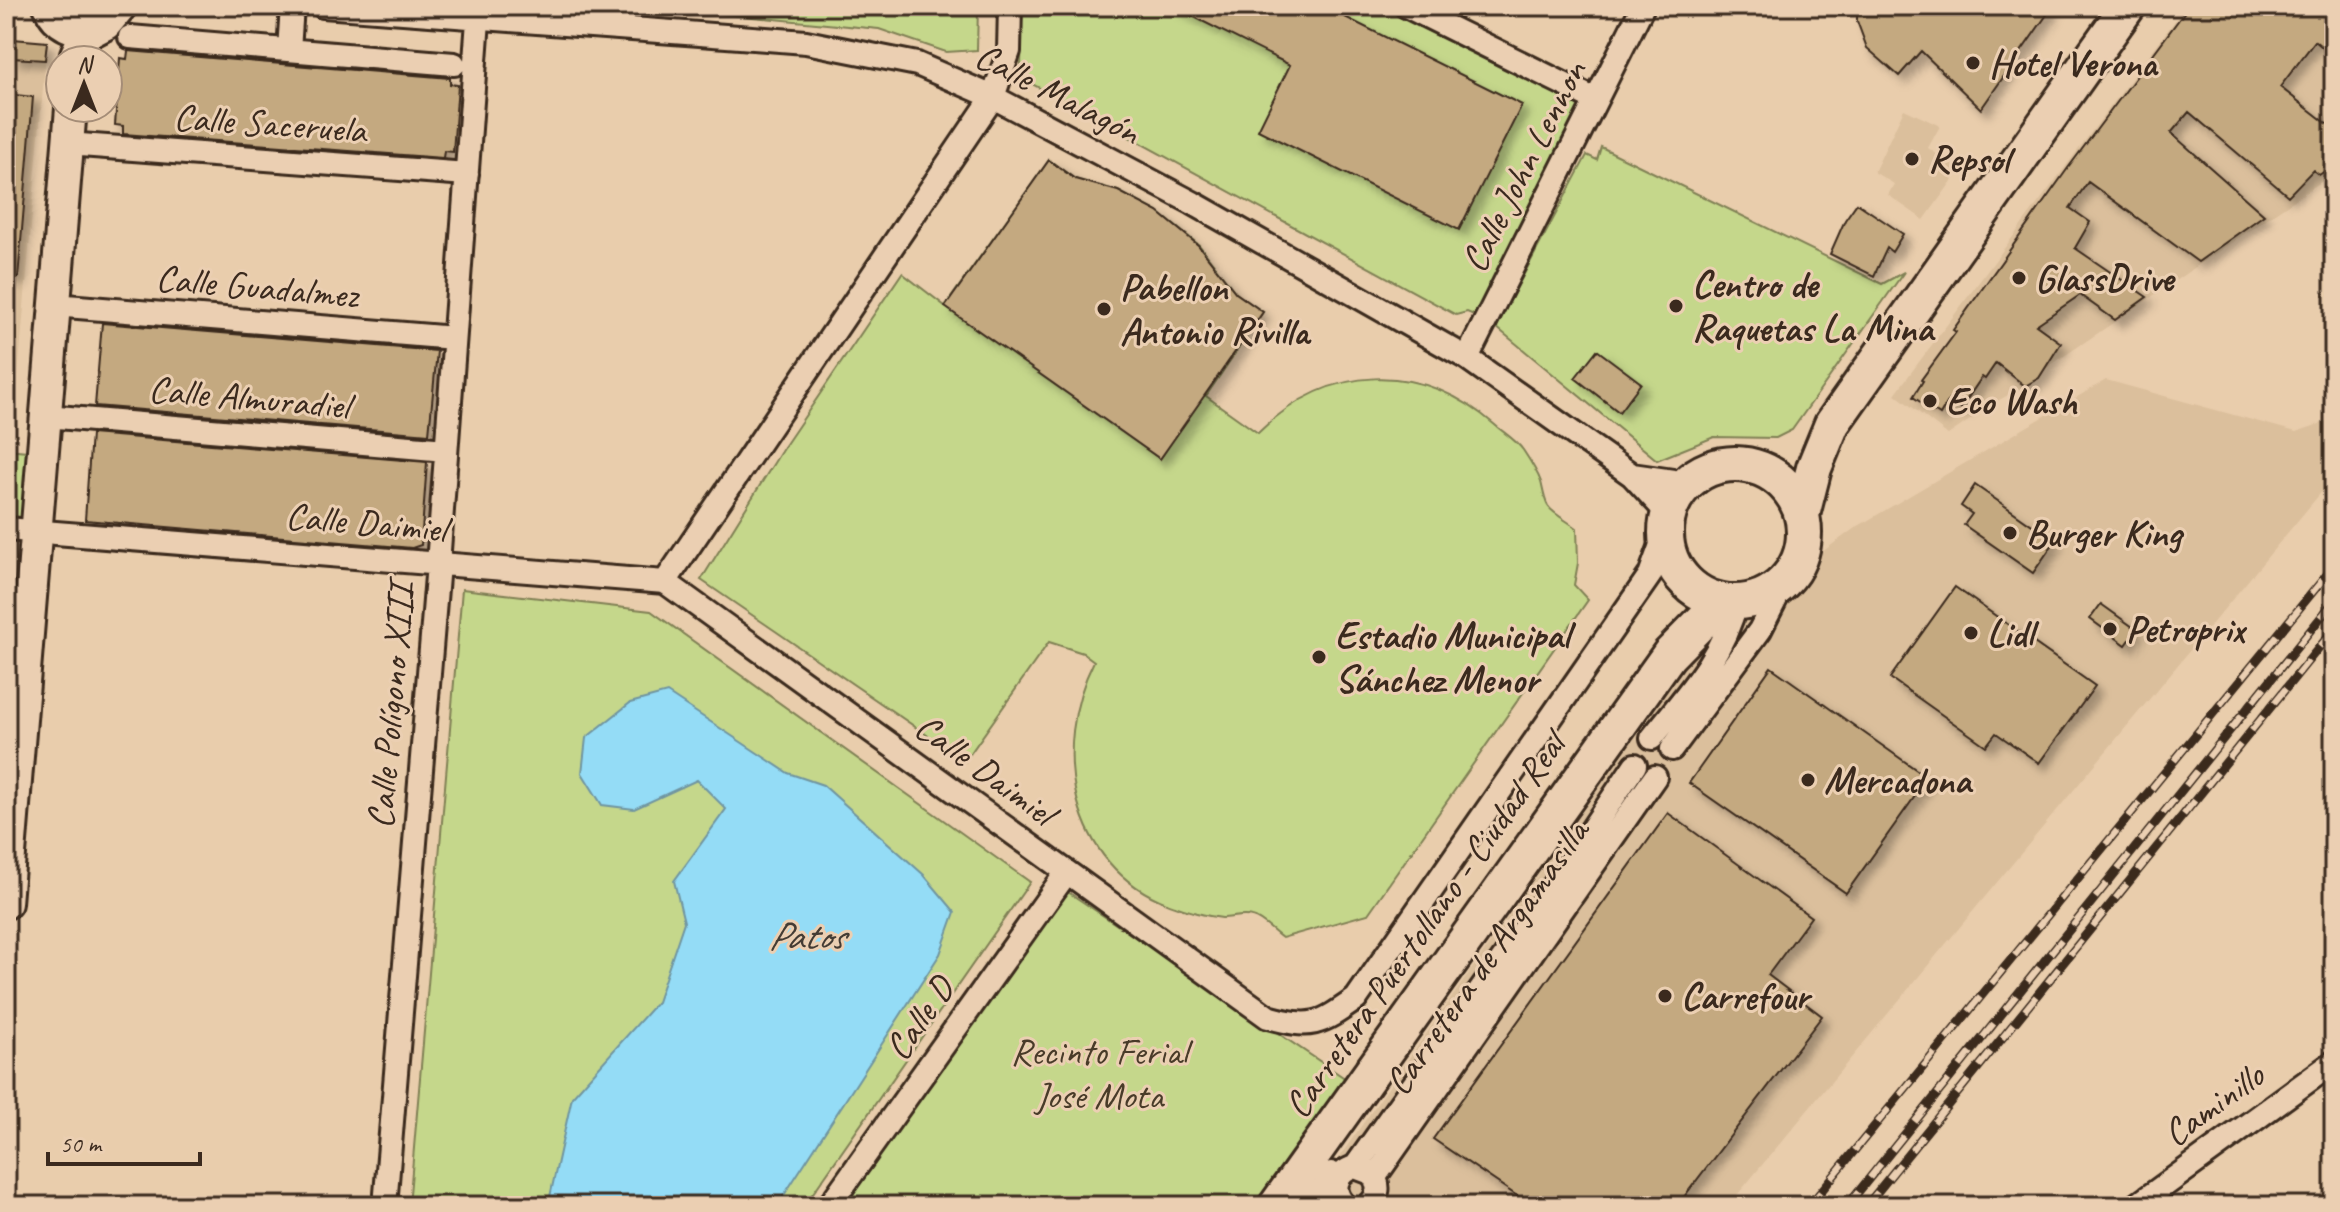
<svg xmlns="http://www.w3.org/2000/svg" width="2340" height="1212" font-family="Caveat,sans-serif">
  <style>
    .built { fill: #dbbf9c }
    .green { fill: #c5d78b; stroke: #808054; stroke-width: 2 }
    .water { fill: #94dcf6; stroke: #7095a0; stroke-width: 2 }
    .lines { fill: none; stroke-linecap: round; stroke-linejoin: round }
    .stream { stroke: #7095a0; stroke-width: 6 }
    .building { fill: #c4a980; stroke: #3b2a1e; stroke-width: 2; filter: url(#shadow) }
    .minor-casing { stroke: #3b2a1e; stroke-width: 28 }
    .major-casing { stroke: #3b2a1e; stroke-width: 36 }
    .highway-casing { stroke: #3b2a1e; stroke-width: 40 }
    .minor { stroke: #ebcfb2; stroke-width: 22 }
    .major { stroke: #ebcfb2; stroke-width: 30 }
    .highway { stroke: #ebcfb2; stroke-width: 34 }
    .rail-casing { stroke: #3b2a1e; stroke-width: 9 }
    .rail { stroke: #ebcfb2; stroke-width: 6; stroke-dasharray: 18; stroke-linecap: butt }
    .poi-dot { fill: #3b2a1e; stroke: #ebcfb2; stroke-width: 3 }
    .labels { text-anchor: middle; stroke-width: 6; stroke-linejoin: round; paint-order: stroke }
    .poi-label { font-size: 38px; font-weight: bold; fill: #3b2a1e; stroke: #ebcfb2; text-anchor: start }
    .street-label { font-size: 38px; fill: #3b2a1e; stroke: #ebcfb2 }
    .park-label { font-size: 38px; fill: #493b29; stroke: #ebcfb2 }
    .water-label { font-size: 40px; font-style: italic; fill: #443c34; stroke: #ebcfb2 }
  </style>
  <defs>
    <filter id="shadow"><feDropShadow dx="7" dy="7" stdDeviation="4" flood-color="#0004"/></filter>
  </defs>
  <rect width="100%" height="100%" fill="#e9cdac"/>
  <filter id="ink" filterUnits="userSpaceOnUse"><feTurbulence type="fractalNoise" baseFrequency=".0125" numOctaves="2"/><feDisplacementMap in="SourceGraphic" scale="16" xChannelSelector="R" yChannelSelector="G"/><feConvolveMatrix kernelMatrix="1 2 1 2 8 2 1 2 1" color-interpolation-filters="sRGB"/></filter>
  <g filter="url(#ink)">
    <path class="built" d="M 2186,6 L 2334,6 L 2334,173 L 2023,384 L 2025,386 L 1999,400 L 1948,435 L 1895,394 Z
      M 6,38 L 47,42 L 12,445 L 6,444 Z
      M 1904,109 L 1940,126 L 1928,148 L 1960,170 L 1924,220 L 1888,195 L 1894,184 L 1874,172 Z
      M 2106,380 L 2296,432 L 2334,419 L 2334,477 L 1728,1206 L 1305,1206 L 1715,623 L 1760,597 L 1855,528 Z"/>
    <path class="green" d="M 638,6 L 978,6 L 977,50 L 946,52 L 879,29 Z
      M 1022,6 L 1407,6 L 1596,100 L 1486,320 L 1467,312 L 1456,315 L 1032,84 L 1021,70 Z
      M 1601,147 L 1882,284 L 1904,272 L 1792,430 L 1776,438 L 1714,437 L 1657,460 L 1496,327 L 1587,155 L 1597,160 Z
      M 1049,160 L 1075,179 L 1118,191 L 1158,212 L 1199,245 L 1236,293 L 1263,312 L 1206,396 L 1258,433 C 1329,363 1420,360 1495,425 C 1504,433 1516,440 1523,450 C 1529,459 1537,471 1541,482 C 1543,489 1544,499 1548,506 C 1553,514 1569,522 1577,528 L 1578,563 L 1574,585 L 1588,600 L 1368,914 L 1282,938 C 1273,932 1262,919 1252,917 C 1243,914 1231,918 1222,918 C 1204,916 1185,910 1169,904 C 1069,866 1050,748 1094,661 L 1083,653 L 1049,642 L 965,761 L 701,580 L 782,450 L 902,273 L 945,306 Z
      M 6,449 L 27,451 L 22,517 L 6,516 Z
      M 462,589 L 651,611 L 1030,882 L 804,1206 L 409,1206 Z
      M 1065,890 L 1349,1081 L 1260,1206 L 843,1206 Z"/>
    <path class="water" d="M 667,693 L 788,773 L 823,785 L 924,875 L 955,912 L 940,954 L 777,1206 L 548,1206 L 572,1097 L 657,1002 L 684,922 L 674,881 L 726,809 L 697,780 L 634,809 L 602,805 L 582,773 L 586,738 L 630,703 Z"/>
    <g class="lines">
      <path class="stream" d="M 652,6 L 652,7"/>
    </g>
    <path class="building" d="M 1172,6 L 1323,6 L 1522,105 L 1459,230 L 1258,130 L 1290,65 Z
      M 1857,6 L 2053,6 L 1981,109 L 1921,51 L 1899,76 L 1867,48 L 1857,21 Z
      M 2189,6 L 2334,6 L 2334,57 L 2315,41 L 2280,87 L 2334,129 L 2334,165 L 2319,175 L 2313,170 L 2288,196 L 2189,112 L 2171,133 L 2264,215 L 2198,262 L 2088,182 L 2070,208 L 2090,222 L 2075,248 L 2147,297 L 2115,320 L 2080,295 L 2036,325 L 2061,343 L 2039,378 L 2025,386 L 1996,363 L 1985,379 L 1982,377 L 1961,408 L 1949,400 L 1940,415 L 1913,397 L 1923,381 L 1921,380 L 1956,332 L 1953,330 L 2068,168 Z
      M 13,39 L 47,42 L 45,60 L 12,58 Z
      M 128,51 L 450,78 L 450,84 L 458,85 L 453,152 L 444,151 L 443,158 L 123,134 L 123,126 L 115,125 L 120,58 L 127,59 Z
      M 6,94 L 33,97 L 18,278 L 6,278 Z
      M 1049,160 L 1075,179 L 1118,191 L 1158,212 L 1198,245 L 1236,293 L 1263,312 L 1160,459 L 945,307 Z
      M 1857,203 L 1903,234 L 1892,252 L 1887,248 L 1874,276 L 1830,254 L 1845,220 Z
      M 102,323 L 437,351 L 429,434 L 95,406 Z
      M 1597,350 L 1641,383 L 1619,412 L 1575,378 Z
      M 91,434 L 427,462 L 421,545 L 412,548 L 85,520 Z
      M 1975,485 L 2055,541 L 2033,573 L 1964,525 L 1972,514 L 1961,506 Z
      M 1955,587 L 2095,686 L 2039,763 L 1996,733 L 1986,746 L 1890,678 Z
      M 2101,604 L 2137,630 L 2126,645 L 2090,619 Z
      M 1771,667 L 1928,778 L 1846,893 L 1689,783 Z
      M 1668,813 L 1811,917 L 1768,975 L 1822,1016 L 1677,1206 L 1532,1206 L 1433,1139 Z"/>
    <g class="lines">
      <defs>
        <path id="minor" d="M 323,6 L 806,42 L 917,64 L 993,97 L 1193,203 L 1467,358 L 1632,475 L 1668,514
          M 1406,6 L 1596,100
          M 130,37 L 454,64
          M 289,50 L 292,6
          M 67,144 L 467,174
          M 54,305 L 454,338
          M 1467,358 L 1643,6
          M 46,416 L 446,450
          M 1632,475 L 1687,483
          M 6,529 L 665,582 L 1268,1017 C 1312,1029 1319,1025 1356,999 L 1650,575 L 1665,534
          M 665,582 L 993,97 L 1009,51 L 1010,6
          M 1652,738 C 1686,695 1723,656 1736,603
          M 1672,749 L 1760,630 L 1784,583
          M 1355,1167 L 1537,911 L 1635,765
          M 1375,1177 L 1655,777
          M 385,1206 L 438,564 L 478,20
          M 829,1206 L 1067,872
          M 1306,1206 L 1331,1173 L 1338,1178
          M 1346,1206 C 1330,1192 1335,1172 1355,1167 L 1371,1173 C 1381,1184 1379,1197 1368,1206
          M 2136,1206 L 2334,1062"/>
        <path id="major" d="M 49,6 C 57,25 74,32 94,29
          M 76,54 L 85,35 L 106,24 L 121,6
          M 6,903 L 71,108"/>
        <path id="highway" d="M1666 533a69 69 0 1 1 138 0a69 69 0 1 1-138 0Z
          M 1802,515 L 1814,468 L 1832,424 L 2128,6
          M 1276,1206 L 1669,655 L 1722,601"/>
      </defs>
      <use href="#minor" class="minor-casing"/>
      <use href="#major" class="major-casing"/>
      <use href="#highway" class="highway-casing"/>
      <use href="#minor" class="minor"/>
      <use href="#major" class="major"/>
      <use href="#highway" class="highway"/>
      <defs>
        <path id="rail" d="M 1809,1206 L 2334,566
          M 1847,1206 L 2334,601
          M 1866,1206 L 2334,629"/>
      </defs>
      <use href="#rail" class="rail-casing"/>
      <use href="#rail" class="rail"/>
    </g>
  </g>
  <g class="poi-dot">
    <circle cx="1973" cy="63" r="8"/>
    <circle cx="1912" cy="159" r="8"/>
    <circle cx="2019" cy="278" r="8"/>
    <circle cx="1676" cy="306" r="8"/>
    <circle cx="1104" cy="309" r="8"/>
    <circle cx="1930" cy="401" r="8"/>
    <circle cx="2010" cy="533" r="8"/>
    <circle cx="2110" cy="629" r="8"/>
    <circle cx="1971" cy="633" r="8"/>
    <circle cx="1319" cy="657" r="8"/>
    <circle cx="1808" cy="780" r="8"/>
    <circle cx="1665" cy="996" r="8"/>
  </g>
  <g class="labels">
    <g class="poi-label">
      <text x="1989" y="76">Hotel Verona</text>
      <text x="1928" y="172">Repsol</text>
      <text x="2035" y="291">GlassDrive</text>
      <text x="1692" y="297">Centro de<tspan x="1692" dy="44">Raquetas La Mina</tspan></text>
      <text x="1120" y="300">Pabellon<tspan x="1120" dy="44">Antonio Rivilla</tspan></text>
      <text x="1946" y="414">Eco Wash</text>
      <text x="2026" y="546">Burger King</text>
      <text x="2126" y="642">Petroprix</text>
      <text x="1987" y="646">Lidl</text>
      <text x="1335" y="648">Estadio Municipal<tspan x="1335" dy="44">Sánchez Menor</tspan></text>
      <text x="1824" y="793">Mercadona</text>
      <text x="1681" y="1009">Carrefour</text>
    </g>
    <g class="street-label">
      <text transform="translate(1058 93) rotate(27)" y="13">Calle Malagón</text>
      <text transform="translate(270 123) rotate(4)" y="13">Calle Saceruela</text>
      <text transform="translate(1523 166) rotate(-63)" y="13">Calle John Lennon</text>
      <text transform="translate(257 286) rotate(5)" y="13">Calle Guadalmez</text>
      <text transform="translate(249 397) rotate(5)" y="13">Calle Almuradiel</text>
      <text transform="translate(366 522) rotate(5)" y="13">Calle Daimiel</text>
      <text transform="translate(390 706) rotate(-85)" y="13">Calle Polígono XIII</text>
      <text transform="translate(985 769) rotate(36)" y="13">Calle Daimiel</text>
      <text transform="translate(1424 925) rotate(-55)" y="13">Carretera Puertollano - Ciudad Real</text>
      <text transform="translate(1486 957) rotate(-55)" y="13">Carretera de Argamasilla</text>
      <text transform="translate(919 1018) rotate(-55)" y="13">Calle D</text>
      <text transform="translate(2213 1104) rotate(-36)" y="13">Caminillo</text>
    </g>
    <g class="park-label">
      <text x="1099" y="1064">Recinto Ferial<tspan x="1099" dy="44">José Mota</tspan></text>
    </g>
    <g class="water-label">
      <text x="806" y="949">Patos</text>
    </g>
  </g>
  <rect width="2340" height="1212" fill="none" stroke="#ebcfb2" stroke-width="32"/>
  <rect x="16" y="16" width="2308" height="1180" fill="none" stroke="#3b2a1e" stroke-width="3" filter="url(#ink)"/>
  <g transform="translate(84 84)"><circle r="38" fill="#ebcfb2" stroke="#a58d77" stroke-width="2"/>
  <path d="M0-6L14 30L0 20L-14 30Z" fill="#3b2a1e"/>
  <text y="-12" font-size="22" font-weight="bold" text-anchor="middle" fill="#3b2a1e">N</text>
  </g>
  <path d="M48 1152v12h152v-12" fill="none" stroke="#3b2a1e" stroke-width="4"/>
  <text x="60" y="1152" font-size="24" fill="#3b2a1e" stroke="#ebcfb2" stroke-width="6" paint-order="stroke">50 m</text>
</svg>
